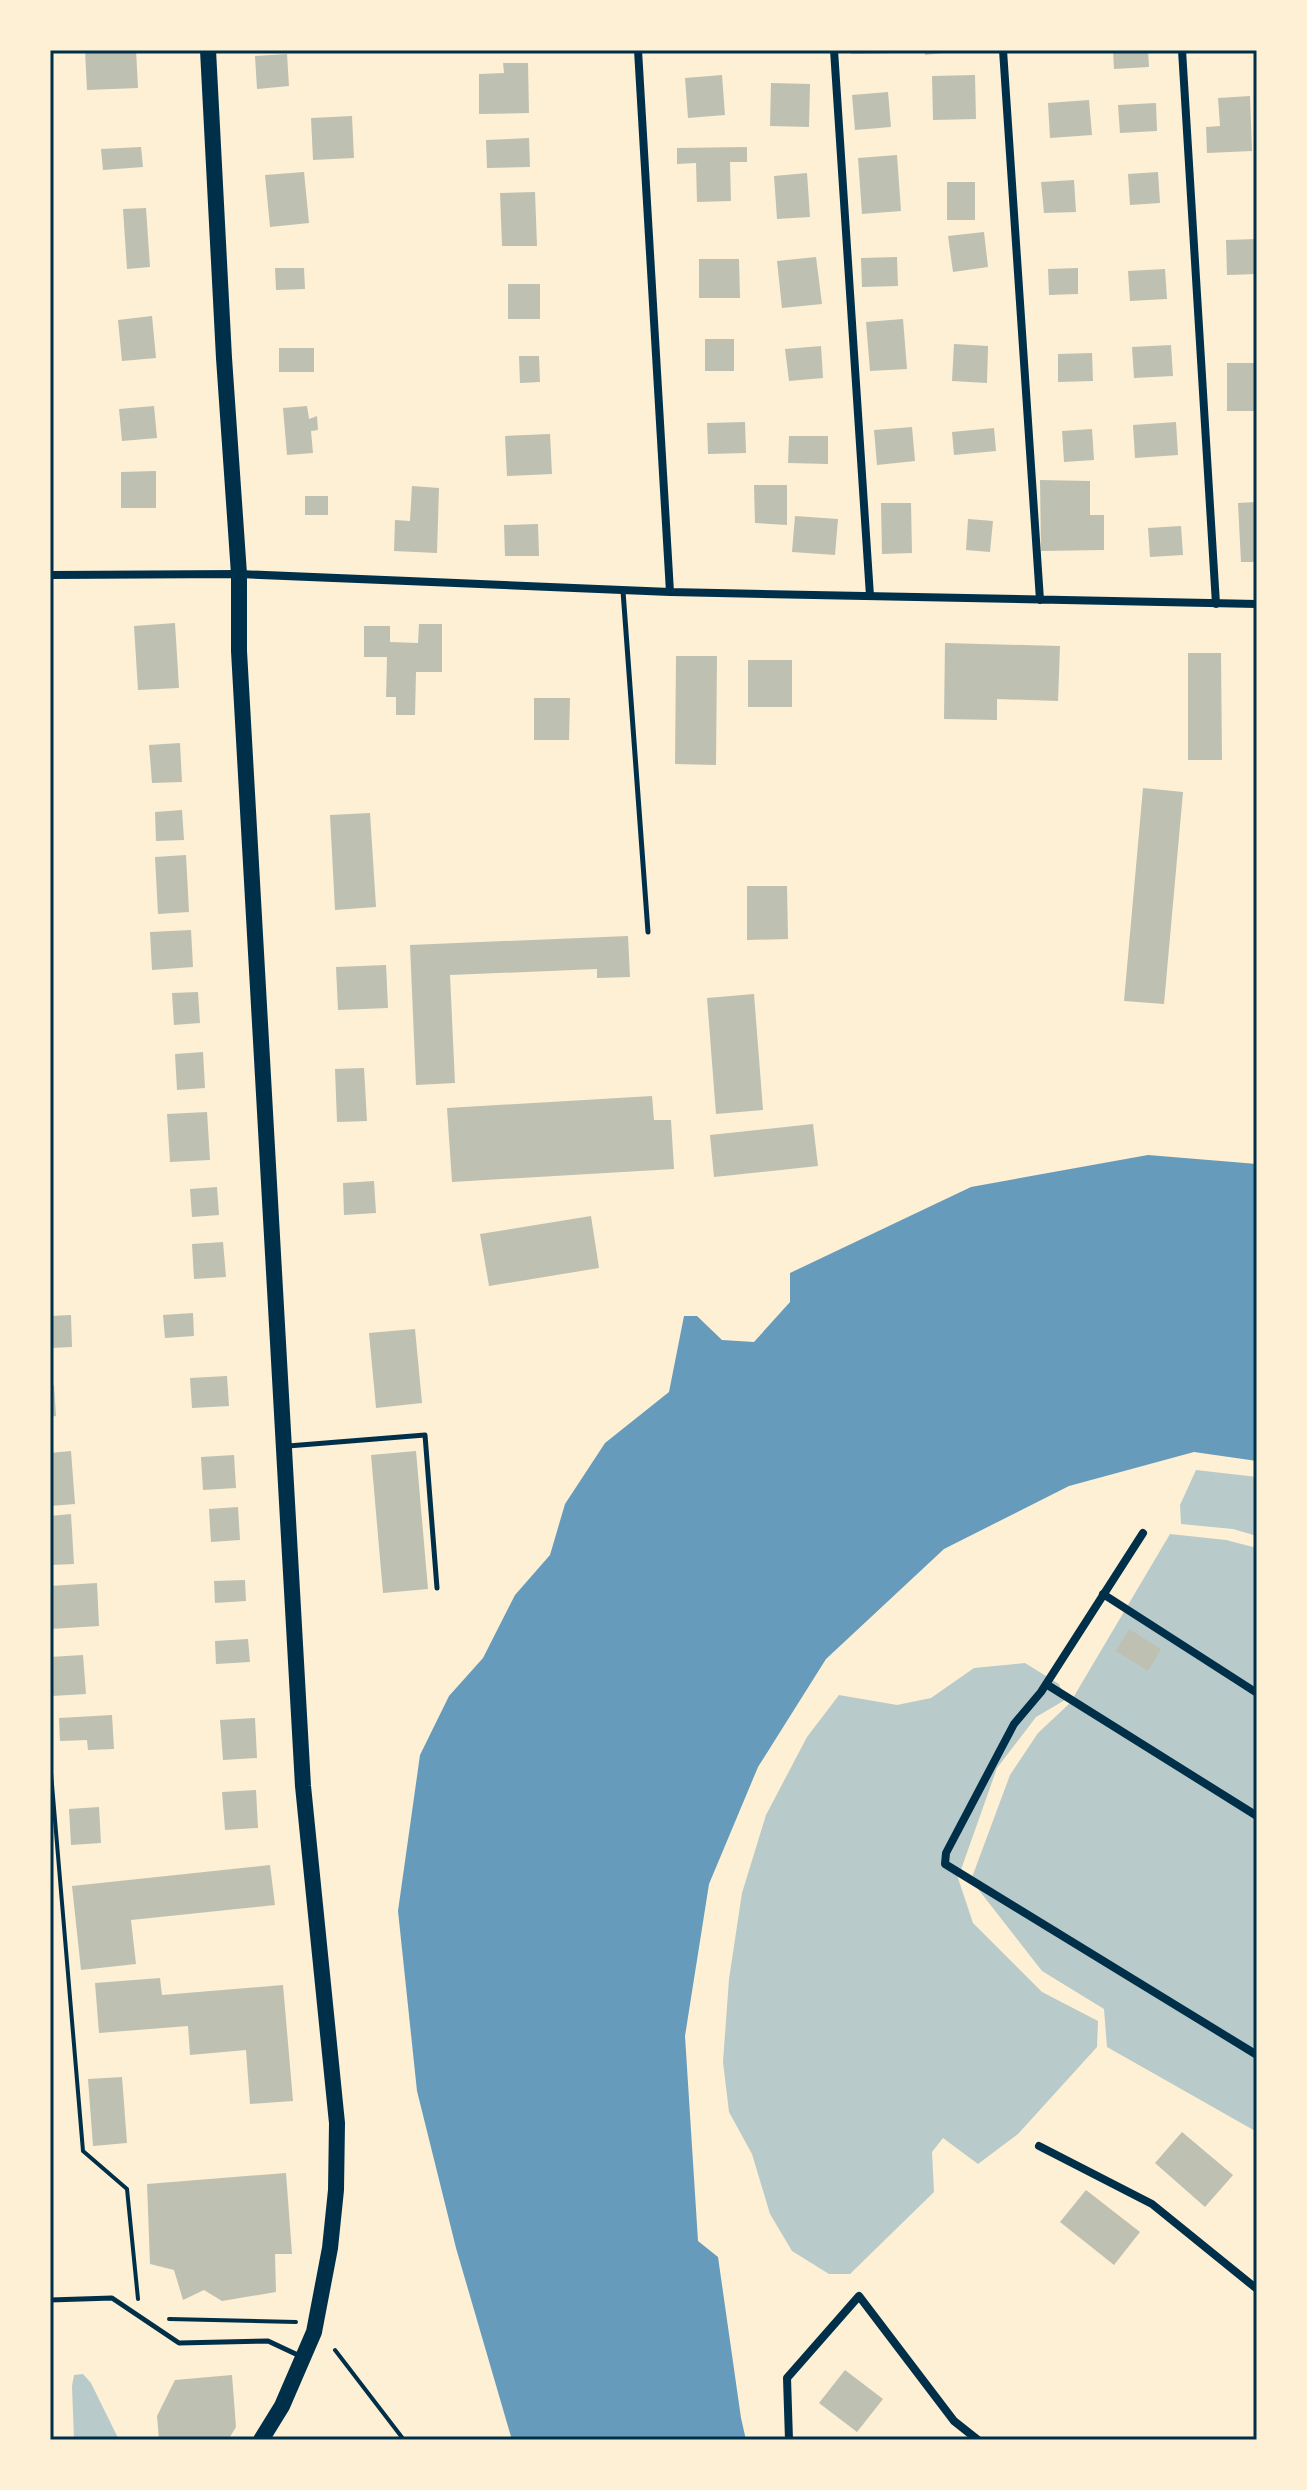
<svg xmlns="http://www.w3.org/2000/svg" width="1307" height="2490" font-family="Overpass,sans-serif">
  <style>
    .green { fill: #b9caca }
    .water { fill: #669bbc }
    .building { fill: #bec0b2 }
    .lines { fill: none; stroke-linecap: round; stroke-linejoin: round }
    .path { stroke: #003049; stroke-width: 4 }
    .service { stroke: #003049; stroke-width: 5 }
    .minor { stroke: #003049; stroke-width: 8 }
    .trunk { stroke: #003049; stroke-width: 16 }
    .neatline { fill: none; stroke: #003049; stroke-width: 3 }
  </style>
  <rect width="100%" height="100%" fill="#fdf0d5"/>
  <path class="green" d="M 1196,1470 L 1257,1477 L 1257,1536 L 1233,1529 L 1181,1524 L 1180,1505 Z
    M 1170,1534 L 1226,1540 L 1257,1548 L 1257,2132 L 1107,2047 L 1104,2009 L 1042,1971 L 971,1880 L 1010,1775 L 1038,1733 L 1070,1703 Z
    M 1025,1663 L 1059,1684 L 1065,1700 L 1036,1717 L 997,1768 L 958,1878 L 973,1923 L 1042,1992 L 1098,2021 L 1097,2047 L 1018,2134 L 978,2164 L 943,2138 L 932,2152 L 934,2192 L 850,2274 L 829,2274 L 792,2251 L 770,2214 L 752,2154 L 729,2112 L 723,2062 L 729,1979 L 742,1893 L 766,1815 L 807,1737 L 839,1695 L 897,1705 L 931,1698 L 974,1668 Z
    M 83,2374 L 91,2383 L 119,2440 L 74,2440 L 72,2386 L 74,2375 Z"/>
  <path class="water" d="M 1148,1155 L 1257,1164 L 1257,1461 L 1194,1452 L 1069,1486 L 944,1549 L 826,1659 L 758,1767 L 709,1884 L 685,2036 L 698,2241 L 718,2257 L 741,2418 L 746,2440 L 512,2440 L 456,2248 L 417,2091 L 398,1911 L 420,1755 L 449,1696 L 483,1658 L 515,1595 L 550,1555 L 565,1504 L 605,1443 L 669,1392 L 684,1316 L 697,1316 L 722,1340 L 754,1342 L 790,1302 L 790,1273 L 971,1187 Z"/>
  <path class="building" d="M 85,50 L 136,50 L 138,88 L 87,90 Z
    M 851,50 L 896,50 L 896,53 L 851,54 Z
    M 925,50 L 951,50 L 951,52 L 925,55 Z
    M 1113,50 L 1148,50 L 1149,67 L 1114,69 Z
    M 287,54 L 289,86 L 257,89 L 255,56 Z
    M 503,63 L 528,63 L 529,113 L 479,114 L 479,74 L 504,73 Z
    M 722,75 L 725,115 L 688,118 L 685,78 Z
    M 975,75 L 976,119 L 933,120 L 932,76 Z
    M 771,83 L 810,84 L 809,127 L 770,126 Z
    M 888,92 L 891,127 L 855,130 L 852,95 Z
    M 1250,96 L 1252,151 L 1207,153 L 1206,127 L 1220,126 L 1218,98 Z
    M 1089,100 L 1092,135 L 1050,138 L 1048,103 Z
    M 1156,103 L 1157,131 L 1120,133 L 1118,105 Z
    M 352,116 L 354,158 L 313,160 L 311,118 Z
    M 529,138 L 530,167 L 487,168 L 486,140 Z
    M 141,147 L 143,167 L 103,170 L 101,149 Z
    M 747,147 L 747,162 L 730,162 L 731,201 L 697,202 L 696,163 L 677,164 L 677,148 Z
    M 897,155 L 901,211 L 862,214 L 858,158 Z
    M 304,172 L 309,223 L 270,227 L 265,175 Z
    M 1158,172 L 1160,203 L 1130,205 L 1128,174 Z
    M 807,173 L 810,217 L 777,219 L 774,176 Z
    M 1074,180 L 1076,212 L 1044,213 L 1041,182 Z
    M 947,182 L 975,182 L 975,220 L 947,220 Z
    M 535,192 L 537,246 L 502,246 L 500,193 Z
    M 146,208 L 150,267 L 127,269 L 123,209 Z
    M 984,232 L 988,267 L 953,272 L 948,236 Z
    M 1257,239 L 1257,274 L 1227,275 L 1226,240 Z
    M 816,257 L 822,304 L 782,308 L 777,261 Z
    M 897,257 L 898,286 L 862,287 L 861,258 Z
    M 699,259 L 739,259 L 740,298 L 699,298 Z
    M 275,268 L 304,268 L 305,289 L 276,290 Z
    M 1078,268 L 1078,294 L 1049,295 L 1048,269 Z
    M 1165,269 L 1167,299 L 1130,301 L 1128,271 Z
    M 508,284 L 540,284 L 540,319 L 508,319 Z
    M 152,316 L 156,358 L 122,361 L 118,320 Z
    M 903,319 L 907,369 L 870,371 L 866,322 Z
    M 705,339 L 734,339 L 734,371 L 705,371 Z
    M 954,344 L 988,346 L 987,383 L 952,381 Z
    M 1171,345 L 1173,376 L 1134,378 L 1132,347 Z
    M 821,346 L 823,378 L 789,381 L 785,349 Z
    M 279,348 L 314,348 L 314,372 L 279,372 Z
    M 1092,353 L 1093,381 L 1058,382 L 1058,354 Z
    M 519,356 L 539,356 L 540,382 L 520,383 Z
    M 1227,363 L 1257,363 L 1257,411 L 1227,411 Z
    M 154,406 L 157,438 L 122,441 L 119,409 Z
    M 307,406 L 309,419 L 317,416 L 318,430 L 311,431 L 313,453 L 287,455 L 283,408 Z
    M 745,422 L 746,453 L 708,454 L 707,423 Z
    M 1176,422 L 1178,455 L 1135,458 L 1133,425 Z
    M 912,427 L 915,461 L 877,465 L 874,430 Z
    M 994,428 L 996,451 L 954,455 L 952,432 Z
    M 1092,429 L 1094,460 L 1064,462 L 1062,431 Z
    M 550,434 L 552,474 L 507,476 L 505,436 Z
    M 789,436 L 828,436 L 828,464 L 788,463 Z
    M 156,471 L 156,508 L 121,508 L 121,472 Z
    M 1040,480 L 1090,481 L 1090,515 L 1104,515 L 1104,550 L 1041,551 Z
    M 754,485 L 787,485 L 787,525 L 755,523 Z
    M 412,486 L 439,488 L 437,553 L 394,551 L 395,520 L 410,521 Z
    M 305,496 L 328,496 L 328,515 L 305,515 Z
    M 1257,502 L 1257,562 L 1241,562 L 1238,503 Z
    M 881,503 L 911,503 L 912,553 L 882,554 Z
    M 795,516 L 838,519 L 835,555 L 792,552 Z
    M 968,519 L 993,521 L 990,552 L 966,550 Z
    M 538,524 L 539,556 L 505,556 L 504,525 Z
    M 1181,526 L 1183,555 L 1150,557 L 1148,528 Z
    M 175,623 L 179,688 L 138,690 L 134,626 Z
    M 419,624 L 442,624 L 442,672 L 416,672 L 415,715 L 396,715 L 396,697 L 386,697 L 387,657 L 364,657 L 364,626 L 390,626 L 390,642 L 418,643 Z
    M 945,643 L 1060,646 L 1058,701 L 997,699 L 997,720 L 944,719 Z
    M 1188,653 L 1221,653 L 1222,760 L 1188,760 Z
    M 676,656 L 717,656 L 716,765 L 675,764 Z
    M 748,660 L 792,660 L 792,707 L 748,707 Z
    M 534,698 L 570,698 L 569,740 L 534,740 Z
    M 180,743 L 182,782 L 152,783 L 149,745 Z
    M 1143,788 L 1183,792 L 1164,1004 L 1124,1001 Z
    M 182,810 L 184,840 L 156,841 L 155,812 Z
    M 370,813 L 376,907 L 335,910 L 330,815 Z
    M 186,855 L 189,912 L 158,914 L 155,857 Z
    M 747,886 L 787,886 L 788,939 L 747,940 Z
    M 191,930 L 193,967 L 152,970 L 150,932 Z
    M 628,936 L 630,977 L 597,978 L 597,969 L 450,975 L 455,1083 L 416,1085 L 410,945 Z
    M 386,965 L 388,1008 L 338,1010 L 336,967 Z
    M 198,992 L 200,1023 L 174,1025 L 172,993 Z
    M 754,994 L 763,1110 L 716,1114 L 707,998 Z
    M 203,1052 L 205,1088 L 177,1090 L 175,1054 Z
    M 364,1068 L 367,1121 L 337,1122 L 335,1069 Z
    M 652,1096 L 654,1120 L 671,1120 L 674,1169 L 452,1182 L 447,1108 Z
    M 207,1112 L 210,1160 L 170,1162 L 167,1114 Z
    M 813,1124 L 818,1166 L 714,1177 L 710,1135 Z
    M 374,1181 L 376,1213 L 344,1215 L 343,1183 Z
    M 217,1187 L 219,1215 L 192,1217 L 190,1189 Z
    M 591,1216 L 599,1268 L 489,1286 L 480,1234 Z
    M 223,1242 L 226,1277 L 194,1279 L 192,1244 Z
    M 193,1313 L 194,1336 L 165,1338 L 163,1315 Z
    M 71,1315 L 72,1347 L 50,1348 L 50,1316 Z
    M 415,1329 L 422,1403 L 376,1408 L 369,1333 Z
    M 227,1376 L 229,1406 L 192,1408 L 190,1378 Z
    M 54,1385 L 56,1416 L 50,1417 L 50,1386 Z
    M 71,1451 L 75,1504 L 50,1506 L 50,1453 Z
    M 416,1451 L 428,1589 L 383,1593 L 371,1455 Z
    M 234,1455 L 236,1488 L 203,1490 L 201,1457 Z
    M 238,1507 L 240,1540 L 211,1542 L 209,1509 Z
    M 71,1514 L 74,1564 L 50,1565 L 50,1516 Z
    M 245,1580 L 246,1601 L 215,1603 L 214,1581 Z
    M 97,1583 L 99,1626 L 50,1629 L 50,1586 Z
    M 1129,1629 L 1161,1649 L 1148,1671 L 1116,1651 Z
    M 248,1639 L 250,1662 L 216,1664 L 215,1641 Z
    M 83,1655 L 86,1694 L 52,1696 L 50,1657 Z
    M 112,1715 L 114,1749 L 88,1750 L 87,1740 L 60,1741 L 59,1718 Z
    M 255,1718 L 257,1758 L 223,1760 L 220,1720 Z
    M 256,1790 L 258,1828 L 225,1830 L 222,1792 Z
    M 99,1807 L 101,1843 L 71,1845 L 69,1809 Z
    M 270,1865 L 275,1905 L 131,1920 L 136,1964 L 81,1970 L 72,1886 Z
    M 160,1978 L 162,1995 L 283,1985 L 293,2101 L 250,2104 L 246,2050 L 190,2055 L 188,2026 L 99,2033 L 95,1983 Z
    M 122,2077 L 127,2143 L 93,2146 L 88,2079 Z
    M 1182,2132 L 1233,2175 L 1205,2207 L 1155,2163 Z
    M 286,2173 L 292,2254 L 275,2254 L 276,2292 L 222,2301 L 204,2290 L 183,2300 L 174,2270 L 150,2264 L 147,2184 Z
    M 1086,2190 L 1140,2232 L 1114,2265 L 1060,2222 Z
    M 845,2370 L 883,2399 L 857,2432 L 819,2403 Z
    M 232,2375 L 236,2427 L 228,2440 L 159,2440 L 157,2416 L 175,2380 Z"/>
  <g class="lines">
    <path class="path" d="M 50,1761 L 83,2151 L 127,2189 L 138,2299
      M 169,2319 L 296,2322
      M 335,2350 L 404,2440"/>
    <path class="service" d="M 623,591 L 648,932
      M 288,1446 L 425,1435 L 437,1588
      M 50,2300 L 112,2298 L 179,2343 L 268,2341 L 300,2356"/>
    <path class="minor" d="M 638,50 L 670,592
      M 834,50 L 870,596
      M 1003,50 L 1040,600
      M 1182,50 L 1216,604
      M 50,575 L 239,574 L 670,592 L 1257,604
      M 1143,1533 L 1041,1692 L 1014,1724 L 946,1853 L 945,1864 L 1257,2055
      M 1103,1594 L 1257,1693
      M 1046,1684 L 1257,1816
      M 1039,2146 L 1152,2204 L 1257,2289
      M 789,2440 L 787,2378 L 859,2296 L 954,2421 L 978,2440"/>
    <path class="trunk" d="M 208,50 L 224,358 L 239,574 L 239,651 L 303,1786 L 337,2123 L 336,2190 L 330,2248 L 314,2332 L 282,2406 L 261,2440"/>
  </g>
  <rect width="1307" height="2490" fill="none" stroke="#fdf0d5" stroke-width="104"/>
  <rect x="52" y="52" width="1203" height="2386" class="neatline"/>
</svg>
